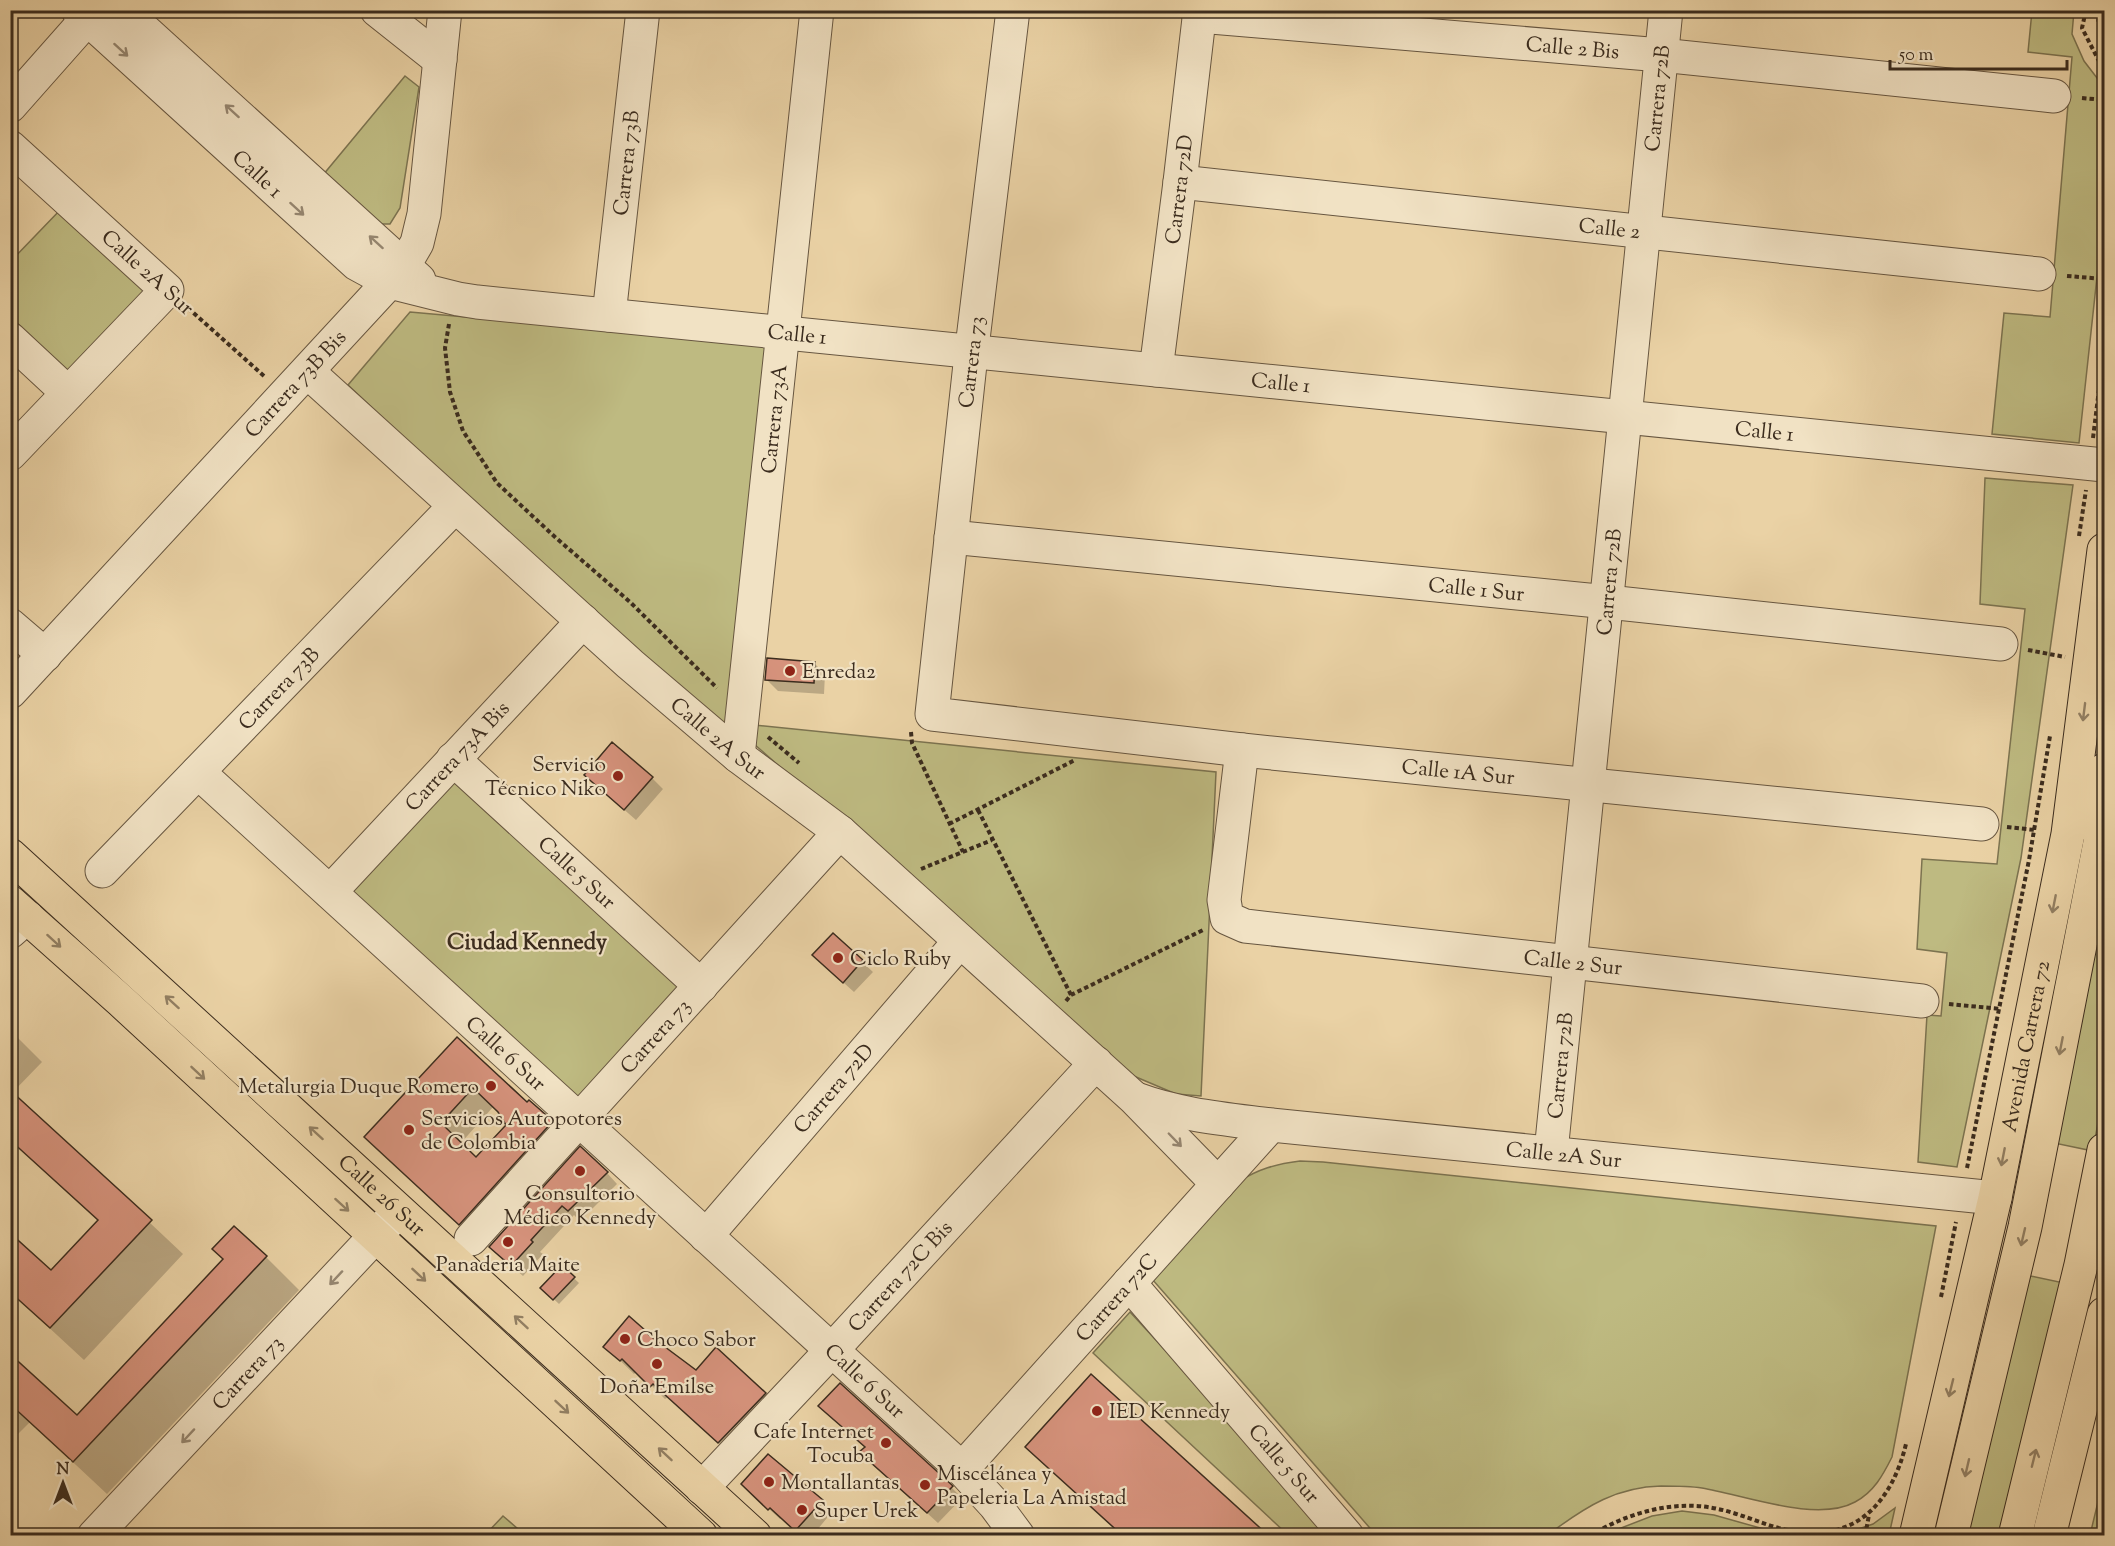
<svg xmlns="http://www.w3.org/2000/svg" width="2115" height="1546" font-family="'Sorts Mill Goudy',serif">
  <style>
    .green { fill: #beba81; stroke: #7c7350; stroke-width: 1.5 }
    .shadow { fill: #0003; fill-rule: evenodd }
    .building { fill: #d7937d; stroke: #3b2c1e; stroke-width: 1.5; fill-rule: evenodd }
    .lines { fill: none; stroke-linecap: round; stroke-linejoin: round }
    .minor-casing { stroke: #675640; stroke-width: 35 }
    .major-casing { stroke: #3b2c1e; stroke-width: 35 }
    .highway-casing { stroke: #3b2c1e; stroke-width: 35 }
    .path { stroke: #3b2c1e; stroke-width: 4; stroke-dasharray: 4.5 3; stroke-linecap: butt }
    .minor { stroke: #f1e2c4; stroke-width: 33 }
    .major { stroke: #ead2a5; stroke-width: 33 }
    .highway { stroke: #ead2a5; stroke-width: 33 }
    .oneway { stroke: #968771 }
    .oneway2 { stroke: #927f62 }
    .poi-dot { fill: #8f2418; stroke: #f1e2c4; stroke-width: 2 }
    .labels { text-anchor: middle; stroke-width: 4.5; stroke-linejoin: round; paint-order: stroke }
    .street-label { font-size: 21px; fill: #3b2c1e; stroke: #f1e2c4 }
    .poi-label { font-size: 21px; fill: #3b2c1e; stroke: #f1e2c4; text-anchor: start }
    .neighbourhood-label { font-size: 22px; font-weight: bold; fill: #3b2c1e; stroke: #f1e2c4 }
  </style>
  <rect width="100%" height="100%" fill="#ead2a5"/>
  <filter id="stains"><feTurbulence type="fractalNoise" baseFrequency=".00333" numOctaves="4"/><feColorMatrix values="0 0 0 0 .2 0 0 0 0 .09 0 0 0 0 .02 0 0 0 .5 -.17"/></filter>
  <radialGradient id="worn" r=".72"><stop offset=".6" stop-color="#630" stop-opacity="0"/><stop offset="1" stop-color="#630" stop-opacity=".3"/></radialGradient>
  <path class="green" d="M 2032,11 L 2074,11 L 2072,34 L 2084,61 L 2104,87 L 2104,212 L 2079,443 L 1992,434 L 2004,313 L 2050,317 L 2072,57 L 2028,52 Z
    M 405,76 L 419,87 L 400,208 L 390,224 L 380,224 L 323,175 Z
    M 62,208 L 148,290 L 68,372 L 11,317 L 10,262 Z
    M 410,312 L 634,332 L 773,347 L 731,735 L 458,489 L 348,385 Z
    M 1985,478 L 2073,485 L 2021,858 L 1957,1167 L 1918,1162 L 1927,1015 L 1941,1016 L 1947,953 L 1917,949 L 1922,859 L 1997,864 L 2025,609 L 1980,604 Z
    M 754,725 L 1216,772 L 1201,1096 L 1176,1094 L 1129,1074 L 754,744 Z
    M 452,772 L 688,990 L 581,1105 L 344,888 Z
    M 2104,890 L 2104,1088 L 2093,1151 L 2054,1143 Z
    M 1300,1161 L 1323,1162 L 1936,1226 L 1892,1457 C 1883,1475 1874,1492 1855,1502 C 1817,1523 1744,1495 1702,1488 C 1689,1486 1674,1486 1661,1486 C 1617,1487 1587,1506 1553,1531 L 1551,1535 L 1376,1535 L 1152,1279 L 1238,1182 C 1258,1169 1276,1164 1300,1161 Z
    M 2026,1275 L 2064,1283 L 2002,1535 L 1962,1536 Z
    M 1130,1312 L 1336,1535 L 1288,1535 L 1093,1353 Z
    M 2104,1477 L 2104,1535 L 2090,1535 Z
    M 1895,1508 L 1889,1535 L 1841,1535 L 1873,1524 Z
    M 1682,1511 L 1714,1515 L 1785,1535 L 1713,1536 L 1698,1533 L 1603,1535 L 1652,1516 Z
    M 503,1516 L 525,1535 L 485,1535 Z"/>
  <path class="shadow" d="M 814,663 L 825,674 L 824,694 L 778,691 L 767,680 Z
    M 652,778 L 663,789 L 636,820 L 597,786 Z
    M 833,935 L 873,972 L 854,992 L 825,966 Z
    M 10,1030 L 42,1062 L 12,1093 L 183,1254 L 84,1360 L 17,1298 L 10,1304 L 10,1235 L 51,1272 L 99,1222 L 10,1140 Z
    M 457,1039 L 527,1104 L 551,1122 L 571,1142 L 479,1243 L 385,1156 ZM 493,1107 L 510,1123 L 476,1160 L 460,1144 Z
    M 607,1173 L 617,1184 L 580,1221 L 574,1215 L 540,1252 L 543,1254 L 523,1276 L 491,1247 Z
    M 266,1257 L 299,1290 L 107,1494 L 30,1422 L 10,1442 L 10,1356 L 77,1417 Z
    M 562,1267 L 579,1283 L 559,1304 L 542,1288 Z
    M 629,1318 L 657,1343 L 696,1372 L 765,1394 L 779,1407 L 733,1456 L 668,1397 L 665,1399 L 637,1371 L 634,1374 L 605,1346 Z
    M 872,1463 L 951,1487 L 962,1498 L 938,1523 Z
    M 754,1495 L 822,1501 L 832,1512 L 812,1536 L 801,1536 L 782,1517 L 780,1519 Z"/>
  <path class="building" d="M 767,658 L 815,662 L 814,683 L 765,680 Z
    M 612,742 L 653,777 L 624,810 L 584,775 Z
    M 833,933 L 863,960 L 843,983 L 812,955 Z
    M 457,1037 L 527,1102 L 529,1100 L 553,1121 L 459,1225 L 364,1137 ZM 473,1088 L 498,1112 L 506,1125 L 476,1157 L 441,1123 Z
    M 10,1090 L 152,1220 L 50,1328 L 10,1292 L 10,1233 L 51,1270 L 98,1220 L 10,1140 Z
    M 580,1146 L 608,1172 L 568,1211 L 562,1206 L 531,1240 L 533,1242 L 511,1266 L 489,1247 Z
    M 234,1226 L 267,1256 L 73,1462 L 10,1404 L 10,1354 L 77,1415 L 223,1259 L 212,1249 Z
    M 562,1265 L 575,1277 L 553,1300 L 540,1288 Z
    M 629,1316 L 646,1331 L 645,1332 L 696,1370 L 716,1347 L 766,1393 L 718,1443 L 653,1384 L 650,1387 L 622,1359 L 620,1361 L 603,1347 Z
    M 1091,1374 L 1269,1536 L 1123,1536 L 1025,1447 Z
    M 840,1383 L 953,1486 L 927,1513 L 859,1452 L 865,1447 L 818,1406 Z
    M 768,1454 L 823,1500 L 795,1531 L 770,1508 L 768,1510 L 741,1484 Z"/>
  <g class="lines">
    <defs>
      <g id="minor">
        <path id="s1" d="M 78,10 L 357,264 L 390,282 L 458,299 L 477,302 L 2104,465"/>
        <path d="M 122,10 L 419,280"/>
        <path d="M 377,10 L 440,60"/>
        <path id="s2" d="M 1013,10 L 970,364 L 932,714 L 1242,750 L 1982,824"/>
        <path id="s3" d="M 1199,16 L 1661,55 L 2054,96"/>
        <path d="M 10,106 L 95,10"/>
        <path d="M 10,147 L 167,290 L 10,454"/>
        <path id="s4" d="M 1180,182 L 2039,274"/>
        <path id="s5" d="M 609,315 L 643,10"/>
        <path d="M 10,339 L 68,393"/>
        <path id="s6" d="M 1156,370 L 1180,182 L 1200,10"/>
        <path id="s7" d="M 308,372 L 630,664 L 738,756 L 840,832 L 1134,1098 L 1218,1184"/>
        <path id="s8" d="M 951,537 L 1608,602 L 2001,644"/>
        <path d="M 10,625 L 45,655"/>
        <path id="s9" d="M 10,692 L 403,267 L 417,243 L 424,214 L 445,10"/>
        <path id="s10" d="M 1242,750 L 1224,900 L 1227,918 L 1245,926 L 1922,1001"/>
        <path id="s11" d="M 738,756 L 817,10"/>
        <path id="s12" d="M 453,759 L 701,986"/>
        <path id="s13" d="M 198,772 L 962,1469 L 995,1505 L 1018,1536"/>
        <path id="s14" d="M 102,871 L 455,506"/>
        <path id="s15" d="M 330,892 L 583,621"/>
        <path d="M 10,932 L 27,917"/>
        <path id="s16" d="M 1136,1099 C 1179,1115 1225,1119 1271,1125 L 1995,1198"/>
        <path id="s17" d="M 1551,1152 C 1591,772 1627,391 1666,10"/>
        <path id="s18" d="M 706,1236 L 960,941"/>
        <path id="s19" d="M 471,1239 L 840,832"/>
        <path id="s20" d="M 1129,1283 L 1347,1536"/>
        <path id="s21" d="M 962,1469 L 1271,1125"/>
        <path id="s22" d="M 702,1488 L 831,1351 L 1096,1063"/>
        <path id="s23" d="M 94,1536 L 395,1215"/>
      </g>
      <g id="major">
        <path id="s24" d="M 10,855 L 755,1536"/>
        <path d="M 10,902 L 121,1001 L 701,1536"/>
      </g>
      <g id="highway">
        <path d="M 2081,823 L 2104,770"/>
        <path id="s25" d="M 1916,1536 L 1995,1198 L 2068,834 L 2104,550"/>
        <path d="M 1951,1536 L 2025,1227 L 2104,822"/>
        <path d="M 2015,1536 L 2081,1265 L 2104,1150"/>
        <path d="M 2049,1536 L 2104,1314"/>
      </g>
    </defs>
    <use href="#minor" class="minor-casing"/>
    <use href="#major" class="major-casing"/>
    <use href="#highway" class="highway-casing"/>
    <path class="path" d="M 2086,10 L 2082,28 L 2104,71
      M 2100,10 L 2098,23 L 2104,31
      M 2082,98 L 2104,100
      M 2067,276 L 2104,279
      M 188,308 L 265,377
      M 449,324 L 445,348 L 450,392 L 463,431 L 497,483 L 555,537 L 630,602 L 717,688
      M 2093,438 L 2104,349
      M 2079,536 L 2086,490
      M 2028,650 L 2065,657
      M 911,732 L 912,743 L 963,852
      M 768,737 L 799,763
      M 978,810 L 1071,995
      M 949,824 L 1075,760
      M 2007,827 L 2035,830
      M 921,869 L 992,840
      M 1066,1001 L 1071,995 L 1203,930
      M 1949,1004 L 2001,1009
      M 1967,1168 L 2029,860 L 2050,736
      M 1941,1297 L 1956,1222
      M 1590,1536 C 1626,1513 1675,1499 1718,1509 C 1743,1514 1767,1527 1793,1531 C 1856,1542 1892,1502 1906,1444
      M 1865,1536 L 1869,1515"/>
    <use href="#minor" class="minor"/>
    <use href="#major" class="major"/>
    <use href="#highway" class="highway"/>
  </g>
  <defs><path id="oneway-shaft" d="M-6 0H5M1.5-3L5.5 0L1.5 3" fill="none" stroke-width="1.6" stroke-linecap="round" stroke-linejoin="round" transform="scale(1.5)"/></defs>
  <g class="oneway">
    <use href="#oneway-shaft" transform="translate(121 50) rotate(42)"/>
    <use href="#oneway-shaft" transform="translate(232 111) rotate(-138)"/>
    <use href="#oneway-shaft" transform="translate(297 209) rotate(42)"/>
    <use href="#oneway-shaft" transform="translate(376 242) rotate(-138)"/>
    <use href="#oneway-shaft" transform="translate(1175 1140) rotate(46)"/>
    <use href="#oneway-shaft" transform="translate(336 1278) rotate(133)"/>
    <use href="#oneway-shaft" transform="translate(188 1436) rotate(133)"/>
  </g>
  <g class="oneway2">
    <use href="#oneway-shaft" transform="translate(2084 712) rotate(97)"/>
    <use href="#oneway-shaft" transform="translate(2054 904) rotate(101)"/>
    <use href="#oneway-shaft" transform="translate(54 941) rotate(42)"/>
    <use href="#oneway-shaft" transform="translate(172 1002) rotate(-138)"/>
    <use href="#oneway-shaft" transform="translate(2061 1046) rotate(101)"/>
    <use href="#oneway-shaft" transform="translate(198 1073) rotate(43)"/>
    <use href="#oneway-shaft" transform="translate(316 1133) rotate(-138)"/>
    <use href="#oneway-shaft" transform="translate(2003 1157) rotate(101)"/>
    <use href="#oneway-shaft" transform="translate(342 1205) rotate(42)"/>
    <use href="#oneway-shaft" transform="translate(2023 1237) rotate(103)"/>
    <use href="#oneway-shaft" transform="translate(419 1275) rotate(43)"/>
    <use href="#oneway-shaft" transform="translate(521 1322) rotate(-137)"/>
    <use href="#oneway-shaft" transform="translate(1951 1388) rotate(104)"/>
    <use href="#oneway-shaft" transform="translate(562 1407) rotate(43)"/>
    <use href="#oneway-shaft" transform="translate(665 1454) rotate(-137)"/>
    <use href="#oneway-shaft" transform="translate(2034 1458) rotate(-76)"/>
    <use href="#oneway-shaft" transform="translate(1967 1468) rotate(103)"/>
  </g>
  <g class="poi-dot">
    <circle cx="790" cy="671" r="6"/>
    <circle cx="618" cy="776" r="6"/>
    <circle cx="838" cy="958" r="6"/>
    <circle cx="491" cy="1086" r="6"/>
    <circle cx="409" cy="1130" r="6"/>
    <circle cx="580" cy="1171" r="6"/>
    <circle cx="508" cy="1242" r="6"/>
    <circle cx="625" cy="1339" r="6"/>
    <circle cx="657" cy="1364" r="6"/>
    <circle cx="1097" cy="1411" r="6"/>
    <circle cx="886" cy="1443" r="6"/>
    <circle cx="769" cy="1482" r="6"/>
    <circle cx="925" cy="1485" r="6"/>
    <circle cx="802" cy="1510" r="6"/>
  </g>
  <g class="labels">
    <g class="street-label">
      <text dy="7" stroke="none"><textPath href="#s3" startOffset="375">Calle 2 Bis</textPath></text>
      <text dy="7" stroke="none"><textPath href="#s17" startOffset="1059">Carrera 72B</textPath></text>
      <text dy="7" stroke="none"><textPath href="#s5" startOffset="153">Carrera 73B</textPath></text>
      <text dy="7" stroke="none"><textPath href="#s1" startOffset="243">Calle 1</textPath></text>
      <text dy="7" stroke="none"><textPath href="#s6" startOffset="182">Carrera 72D</textPath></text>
      <text dy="7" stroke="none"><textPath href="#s4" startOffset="432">Calle 2</textPath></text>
      <text transform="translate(148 272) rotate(42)" y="7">Calle 2A Sur</text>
      <text dy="7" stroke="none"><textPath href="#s1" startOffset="826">Calle 1</textPath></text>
      <text transform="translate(971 362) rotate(-83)" y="7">Carrera 73</text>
      <text dy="7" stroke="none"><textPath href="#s1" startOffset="1312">Calle 1</textPath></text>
      <text dy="7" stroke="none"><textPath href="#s9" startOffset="420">Carrera 73B Bis</textPath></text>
      <text dy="7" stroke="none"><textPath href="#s11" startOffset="339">Carrera 73A</textPath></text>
      <text dy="7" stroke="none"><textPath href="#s1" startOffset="1798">Calle 1</textPath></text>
      <text dy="7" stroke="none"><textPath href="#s17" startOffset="573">Carrera 72B</textPath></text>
      <text dy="7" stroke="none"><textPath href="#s8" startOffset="528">Calle 1 Sur</textPath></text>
      <text dy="7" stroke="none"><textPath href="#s14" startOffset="254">Carrera 73B</textPath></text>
      <text dy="7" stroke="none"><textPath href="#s7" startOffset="550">Calle 2A Sur</textPath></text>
      <text dy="7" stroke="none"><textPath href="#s15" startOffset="186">Carrera 73A Bis</textPath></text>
      <text dy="7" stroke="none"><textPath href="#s2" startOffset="1238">Calle 1A Sur</textPath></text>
      <text dy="7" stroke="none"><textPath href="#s12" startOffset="168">Calle 5 Sur</textPath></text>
      <text dy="7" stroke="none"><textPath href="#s10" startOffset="519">Calle 2 Sur</textPath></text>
      <text dy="7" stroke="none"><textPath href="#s19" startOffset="274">Carrera 73</textPath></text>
      <text dy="7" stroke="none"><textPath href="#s25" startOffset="502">Avenida Carrera 72</textPath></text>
      <text dy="7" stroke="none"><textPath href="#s13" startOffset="417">Calle 6 Sur</textPath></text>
      <text dy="7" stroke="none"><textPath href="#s17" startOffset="87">Carrera 72B</textPath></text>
      <text dy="7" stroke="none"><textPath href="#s18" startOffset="195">Carrera 72D</textPath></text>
      <text dy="7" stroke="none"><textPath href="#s16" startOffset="432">Calle 2A Sur</textPath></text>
      <text dy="7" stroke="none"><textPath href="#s24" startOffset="504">Calle 26 Sur</textPath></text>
      <text dy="7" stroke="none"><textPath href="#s22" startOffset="290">Carrera 72C Bis</textPath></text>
      <text dy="7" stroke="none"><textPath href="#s21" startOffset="231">Carrera 72C</textPath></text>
      <text dy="7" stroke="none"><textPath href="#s23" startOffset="224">Carrera 73</textPath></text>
      <text dy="7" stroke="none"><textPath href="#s13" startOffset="903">Calle 6 Sur</textPath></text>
      <text dy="7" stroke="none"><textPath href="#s20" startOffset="238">Calle 5 Sur</textPath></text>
    </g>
    <g class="poi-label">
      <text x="802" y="678">Enreda2</text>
      <text x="606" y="771" text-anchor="end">Servicio<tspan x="606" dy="24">Técnico Niko</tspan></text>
      <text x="850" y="965">Ciclo Ruby</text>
      <text x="479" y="1093" text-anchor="end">Metalurgia Duque Romero</text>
      <text x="421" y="1125">Servicios Autopotores<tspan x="421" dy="24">de Colombia</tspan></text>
      <text x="580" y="1200" text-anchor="middle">Consultorio<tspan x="580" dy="24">Médico Kennedy</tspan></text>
      <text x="508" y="1271" text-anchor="middle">Panaderia Maite</text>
      <text x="637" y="1346">Choco Sabor</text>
      <text x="657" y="1393" text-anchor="middle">Doña Emilse</text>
      <text x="1109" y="1418">IED Kennedy</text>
      <text x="874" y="1438" text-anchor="end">Cafe Internet<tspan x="874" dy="24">Tocuba</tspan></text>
      <text x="937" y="1480">Miscelánea y<tspan x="937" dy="24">Papeleria La Amistad</tspan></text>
      <text x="781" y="1489">Montallantas</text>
      <text x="814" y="1517">Super Urek</text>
    </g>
    <g class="neighbourhood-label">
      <text x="527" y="949">Ciudad Kennedy</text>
    </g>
  </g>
  <rect width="2115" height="1546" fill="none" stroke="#ead2a5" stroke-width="36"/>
  <rect x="12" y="12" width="2091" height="1522" fill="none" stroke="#3b2c1e" stroke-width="3"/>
  <rect x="18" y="18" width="2079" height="1510" fill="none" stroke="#3b2c1e" stroke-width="1.5"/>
  <g transform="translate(63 1483)" stroke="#f1e2c4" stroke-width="4.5" paint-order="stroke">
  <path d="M0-4.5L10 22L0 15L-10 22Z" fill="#3b2c1e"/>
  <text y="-9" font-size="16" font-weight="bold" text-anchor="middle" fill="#3b2c1e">N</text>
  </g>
  <path d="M1890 60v9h177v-9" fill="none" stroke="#3b2c1e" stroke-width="3"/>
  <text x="1899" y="60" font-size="18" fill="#3b2c1e" stroke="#f1e2c4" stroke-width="4.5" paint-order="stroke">50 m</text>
  <rect width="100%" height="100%" filter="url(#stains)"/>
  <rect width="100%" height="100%" fill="url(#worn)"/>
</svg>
